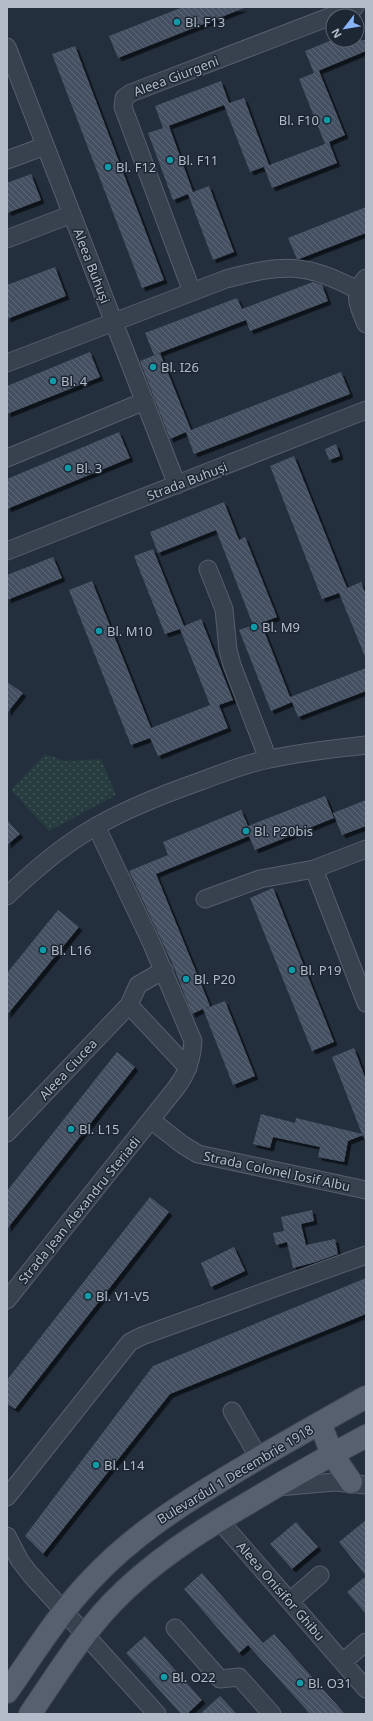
<svg xmlns="http://www.w3.org/2000/svg" width="373" height="1721" font-family="'Noto Sans',sans-serif">
  <style>
    .grass { fill: url(#grass-dots) }
    .building { fill: url(#building-back-hatch); filter: url(#shadow) }
    .lines { fill: none; stroke-linecap: round; stroke-linejoin: round }
    .minor-casing { stroke: #565f6c; stroke-width: 19 }
    .major-casing { stroke: #414a57; stroke-width: 24 }
    .minor { stroke: #38414e; stroke-width: 17 }
    .major { stroke: #56606e; stroke-width: 22 }
    .culture-dot { fill: #0f9aa8; stroke: #1d2633; stroke-width: 1.5 }
    .labels { text-anchor: middle; stroke-width: 3; stroke-linejoin: round; paint-order: stroke }
    .poi-label { font-size: 13px; fill: #b4bcc9; stroke: #1d2633; text-anchor: start }
    .street-label { font-size: 13px; fill: #b4bcc9; stroke: #1d2633 }
  </style>
  <defs>
    <pattern id="grass-dots" width="8" height="8" patternUnits="userSpaceOnUse"><rect width="8" height="8" fill="#263c3f"/><path d="M2 2h.1M6 6h.1" fill="none" stroke="#435659" stroke-width="1.8" stroke-linecap="round"/></pattern>
    <pattern id="building-back-hatch" width="6" height="6" patternUnits="userSpaceOnUse"><rect width="6" height="6" fill="#455162"/><path d="M-1 5l2 2M0 0l6 6M5-1l2 2" fill="none" stroke="#5d6877"/></pattern>
    <filter id="shadow"><feDropShadow dx="3.5" dy="3.5" stdDeviation="0" flood-color="#0009"/></filter>
  </defs>
  <rect width="100%" height="100%" fill="#242f3e"/>
  <path class="grass" d="M 45,754 L 65,761 L 101,759 L 116,795 L 49,831 L 11,790 Z"/>
  <path class="building" d="M 183,7 L 244,8 L 118,58 L 109,36 Z
    M 332,40 L 366,40 L 366,51 L 318,71 L 319,71 L 345,135 L 329,142 L 337,163 L 272,188 L 264,167 L 325,144 L 299,79 L 314,73 L 305,51 Z
    M 75,46 L 164,280 L 142,288 L 52,54 Z
    M 221,81 L 229,103 L 244,98 L 269,165 L 250,172 L 224,105 L 163,128 L 155,106 Z
    M 169,126 L 193,192 L 173,200 L 148,133 Z
    M 31,174 L 41,200 L 7,213 L 7,183 Z
    M 209,186 L 234,252 L 213,260 L 188,194 Z
    M 366,207 L 366,233 L 299,259 L 297,259 L 288,238 Z
    M 55,267 L 66,296 L 7,319 L 7,285 Z
    M 313,282 L 322,285 L 328,301 L 250,331 L 246,320 L 154,355 L 145,333 L 237,298 L 242,309 Z
    M 90,352 L 100,377 L 7,414 L 7,386 Z
    M 160,353 L 191,430 L 341,372 L 350,394 L 194,454 L 186,432 L 170,439 L 140,361 Z
    M 119,432 L 130,458 L 7,509 L 7,479 Z
    M 336,444 L 340,456 L 329,460 L 325,449 Z
    M 294,456 L 347,588 L 361,582 L 366,595 L 366,659 L 339,593 L 322,599 L 270,466 Z
    M 224,502 L 239,540 L 245,537 L 277,617 L 261,623 L 290,697 L 366,668 L 366,691 L 298,717 L 292,702 L 271,711 L 239,630 L 253,625 L 216,530 L 158,553 L 150,532 Z
    M 153,549 L 184,626 L 201,619 L 233,700 L 219,705 L 228,728 L 158,756 L 150,738 L 131,745 L 69,590 L 92,581 L 151,728 L 210,705 L 180,629 L 165,634 L 134,556 Z
    M 53,557 L 62,578 L 7,600 L 7,575 Z
    M 7,682 L 23,693 L 7,713 Z
    M 325,796 L 334,818 L 255,850 L 249,836 L 156,874 L 210,1006 L 204,1009 L 225,1001 L 255,1076 L 233,1085 L 203,1009 L 192,1014 L 173,965 L 129,871 L 168,855 L 163,842 L 241,810 L 248,826 Z
    M 366,800 L 366,826 L 342,835 L 333,813 Z
    M 7,820 L 20,834 L 7,845 Z
    M 273,888 L 334,1042 L 312,1051 L 250,898 Z
    M 58,910 L 79,927 L 7,1015 L 7,973 Z
    M 354,1048 L 366,1080 L 366,1142 L 363,1135 L 348,1141 L 344,1162 L 318,1157 L 320,1147 L 273,1137 L 270,1148 L 253,1144 L 261,1114 L 295,1123 L 296,1118 L 362,1134 L 332,1057 Z
    M 117,1052 L 135,1067 L 7,1229 L 7,1191 Z
    M 150,1197 L 169,1212 L 15,1409 L 7,1404 L 7,1380 Z
    M 312,1210 L 314,1221 L 301,1224 L 306,1245 L 335,1239 L 338,1254 L 316,1262 L 293,1268 L 287,1242 L 276,1245 L 273,1233 L 284,1231 L 281,1217 Z
    M 234,1247 L 245,1271 L 211,1287 L 201,1263 Z
    M 366,1278 L 366,1314 L 170,1394 L 43,1554 L 25,1536 L 153,1366 Z
    M 366,1520 L 366,1614 L 347,1592 L 366,1576 L 339,1542 Z
    M 296,1522 L 318,1547 L 292,1569 L 270,1544 Z
    M 202,1573 L 263,1643 L 274,1634 L 345,1714 L 310,1714 L 248,1645 L 239,1653 L 184,1589 Z
    M 145,1636 L 202,1700 L 187,1714 L 181,1714 L 126,1653 Z
    M 220,1696 L 237,1714 L 200,1714 Z"/>
  <g class="lines">
    <defs>
      <path id="minor" d="M 7,47 L 177,485
        M 7,160 L 45,146
        M 7,239 L 72,214
        M 366,278 C 351,293 359,308 366,324
        M 192,292 L 123,107 L 124,98 L 131,93 L 355,7
        M 7,363 L 226,279 C 282,264 306,262 357,290
        M 7,458 L 145,401
        M 7,551 L 366,410
        M 208,569 L 224,609 L 228,650 L 232,665 L 268,759
        M 314,869 L 366,1003
        M 7,896 C 31,873 56,851 85,833 C 120,811 161,795 201,781 C 223,773 246,763 270,759 C 301,752 334,749 366,745
        M 205,899 L 260,879 L 314,869 L 366,849
        M 129,1005 L 188,1068
        M 151,1120 L 183,1145 L 198,1154 L 366,1190
        M 7,1133 L 129,1005 L 138,985 L 164,970
        M 7,1300 L 176,1088 C 187,1074 192,1059 193,1041 L 151,942 L 96,826
        M 232,1411 L 259,1458
        M 278,1487 L 335,1482 L 366,1485
        M 7,1497 L 130,1342 L 142,1336 L 366,1255
        M 219,1520 L 366,1689
        M 7,1536 L 20,1561 L 31,1575 L 157,1714
        M 290,1601 L 320,1575
        M 175,1628 L 220,1679 L 239,1677 L 272,1714
        M 343,1662 L 366,1642"/>
      <path id="major" d="M 320,1423 L 332,1454 L 351,1482
        M 7,1692 C 33,1655 57,1616 88,1583 C 131,1536 183,1503 237,1471 C 280,1445 323,1421 366,1397
        M 30,1714 C 56,1676 80,1637 111,1604 C 151,1562 200,1531 250,1502 C 288,1479 327,1457 366,1436"/>
    </defs>
    <use href="#minor" class="minor-casing"/>
    <use href="#major" class="major-casing"/>
    <use href="#minor" class="minor"/>
    <use href="#major" class="major"/>
  </g>
  <g class="culture-dot">
    <circle cx="177" cy="22" r="4"/>
    <circle cx="327" cy="120" r="4"/>
    <circle cx="170" cy="160" r="4"/>
    <circle cx="108" cy="167" r="4"/>
    <circle cx="153" cy="367" r="4"/>
    <circle cx="53" cy="381" r="4"/>
    <circle cx="68" cy="468" r="4"/>
    <circle cx="254" cy="627" r="4"/>
    <circle cx="99" cy="631" r="4"/>
    <circle cx="246" cy="831" r="4"/>
    <circle cx="43" cy="950" r="4"/>
    <circle cx="292" cy="970" r="4"/>
    <circle cx="186" cy="979" r="4"/>
    <circle cx="71" cy="1129" r="4"/>
    <circle cx="88" cy="1296" r="4"/>
    <circle cx="96" cy="1465" r="4"/>
    <circle cx="164" cy="1677" r="4"/>
    <circle cx="300" cy="1683" r="4"/>
  </g>
  <g class="labels">
    <g class="poi-label">
      <text x="185" y="27">Bl. F13</text>
      <text x="319" y="125" text-anchor="end">Bl. F10</text>
      <text x="178" y="165">Bl. F11</text>
      <text x="116" y="172">Bl. F12</text>
      <text x="161" y="372">Bl. I26</text>
      <text x="61" y="386">Bl. 4</text>
      <text x="76" y="473">Bl. 3</text>
      <text x="262" y="632">Bl. M9</text>
      <text x="107" y="636">Bl. M10</text>
      <text x="254" y="836">Bl. P20bis</text>
      <text x="51" y="955">Bl. L16</text>
      <text x="300" y="975">Bl. P19</text>
      <text x="194" y="984">Bl. P20</text>
      <text x="79" y="1134">Bl. L15</text>
      <text x="96" y="1301">Bl. V1-V5</text>
      <text x="104" y="1470">Bl. L14</text>
      <text x="172" y="1682">Bl. O22</text>
      <text x="308" y="1688">Bl. O31</text>
    </g>
    <g class="street-label">
      <text transform="translate(176 76) rotate(-21)" y="5">Aleea Giurgeni</text>
      <text transform="translate(92 266) rotate(69)" y="5">Aleea Buhuși</text>
      <text transform="translate(187 481) rotate(-21)" y="5">Strada Buhuși</text>
      <text transform="translate(68 1069) rotate(-47)" y="5">Aleea Ciucea</text>
      <text transform="translate(277 1171) rotate(12)" y="5">Strada Colonel Iosif Albu</text>
      <text transform="translate(79 1210) rotate(-51)" y="5">Strada Jean Alexandru Steriadi</text>
      <text transform="translate(235 1474) rotate(-31)" y="5">Bulevardul 1 Decembrie 1918</text>
      <text transform="translate(281 1591) rotate(49)" y="5">Aleea Onisifor Ghibu</text>
    </g>
  </g>
  <rect width="373" height="1721" fill="none" stroke="#b4bcc9" stroke-width="16"/>
  <g transform="translate(345 28) rotate(239)"><circle r="19" fill="#1d2633" stroke="#59626f"/>
  <path d="M0-3L7 15L0 10L-7 15Z" fill="#8ab4f8"/>
  <text y="-6" font-size="11" font-weight="bold" text-anchor="middle" fill="#b4bcc9">N</text>
  </g>
</svg>
